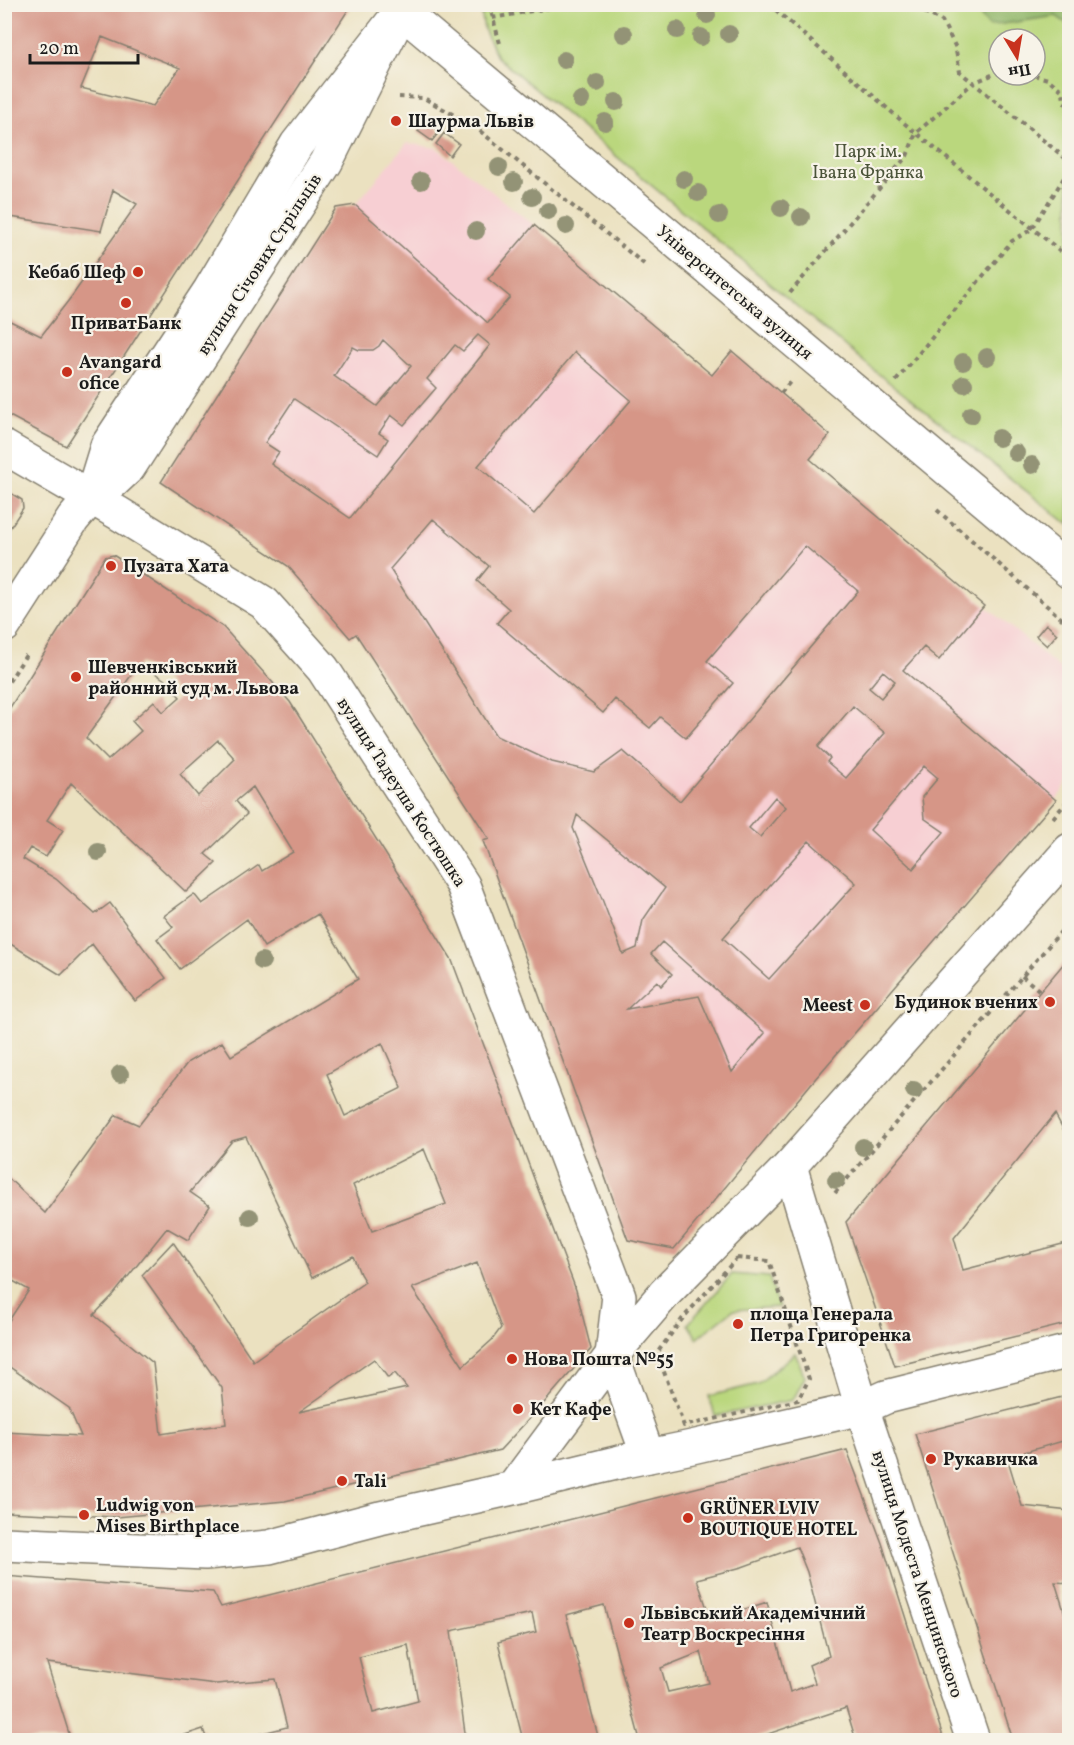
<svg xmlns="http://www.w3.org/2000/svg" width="1074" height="1745" font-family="Vollkorn,serif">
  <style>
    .built { fill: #f7cfd3 }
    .green { fill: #bad77d; stroke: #6b7a4c; stroke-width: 1.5; fill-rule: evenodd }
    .forest { fill: #93b86c; stroke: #586a44; stroke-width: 1.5 }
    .building { fill: #d69687; fill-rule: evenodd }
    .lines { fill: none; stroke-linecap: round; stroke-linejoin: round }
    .minor-casing { stroke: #847e6e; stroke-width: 36 }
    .tertiary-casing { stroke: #847e6e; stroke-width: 36 }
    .path { stroke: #847e6e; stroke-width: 4; stroke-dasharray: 4.5 4.5; stroke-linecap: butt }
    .minor { stroke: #fff; stroke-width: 33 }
    .tertiary { stroke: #fff; stroke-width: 33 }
    .tree { fill: #939376 }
    .poi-dot { fill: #c8321e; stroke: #f7f3e8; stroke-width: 2 }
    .labels { text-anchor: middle; stroke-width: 4.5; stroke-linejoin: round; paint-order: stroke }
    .poi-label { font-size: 18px; font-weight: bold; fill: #1c1c1c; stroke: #f7f3e8; text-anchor: start }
    .park-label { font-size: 18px; fill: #4b5439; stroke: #f7f3e8 }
    .street-label { font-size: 18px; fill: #1c1c1c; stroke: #f7f3e8 }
  </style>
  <rect width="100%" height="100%" fill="#f7f3e8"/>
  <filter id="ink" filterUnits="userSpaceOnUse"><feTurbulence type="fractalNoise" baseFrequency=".0167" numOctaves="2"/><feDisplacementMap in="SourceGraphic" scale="12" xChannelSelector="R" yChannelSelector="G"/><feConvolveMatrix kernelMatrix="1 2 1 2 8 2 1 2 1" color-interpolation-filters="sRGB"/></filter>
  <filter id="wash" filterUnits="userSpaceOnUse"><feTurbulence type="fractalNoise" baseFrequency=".008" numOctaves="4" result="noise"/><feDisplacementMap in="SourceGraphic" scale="24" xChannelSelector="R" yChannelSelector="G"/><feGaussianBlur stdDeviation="1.35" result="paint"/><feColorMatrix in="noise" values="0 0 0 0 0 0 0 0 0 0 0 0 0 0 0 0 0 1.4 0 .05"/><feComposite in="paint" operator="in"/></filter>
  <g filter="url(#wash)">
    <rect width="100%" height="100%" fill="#ebe1c0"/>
    <path class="built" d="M 407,143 L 437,148 L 534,225 L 711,375 L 732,351 L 830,435 L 810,459 L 1069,676 L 1069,782 L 1056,800 L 815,1079 L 674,1249 L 628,1240 L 518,937 L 489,838 L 356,634 L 350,638 L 288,566 L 161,482 L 336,208 L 355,205 Z"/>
    <path class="green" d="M 480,4 L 1069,5 L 1069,525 L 876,372 L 497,57 L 484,29 ZM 999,39 L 1035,39 L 1035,75 L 999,75 Z
      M 732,1274 L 769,1277 L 779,1307 L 733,1310 L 697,1338 L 688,1324 Z
      M 795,1353 L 805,1377 L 793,1400 L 715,1416 L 709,1396 L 758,1384 Z"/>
    <path class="forest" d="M 972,5 L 1069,5 L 1069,25 L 1056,16 L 989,26 Z"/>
    <g id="blocks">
      <path class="building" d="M 4,4 L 352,4 L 66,446 L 4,413 L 4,318 L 41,336 L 72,296 L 137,204 L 113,190 L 101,231 L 4,216 L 4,43 L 11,15 L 4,12 ZM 102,37 L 180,68 L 153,106 L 81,88 Z
        M 426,121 L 440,131 L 432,141 L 418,131 Z
        M 444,133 L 459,144 L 450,156 L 436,144 Z
        M 355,205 L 488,323 L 510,297 L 488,279 L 534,225 L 712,375 L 732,351 L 830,435 L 810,459 L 984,606 L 939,660 L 924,647 L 903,670 L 1056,800 L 815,1079 L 674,1249 L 628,1240 L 483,841 L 489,839 L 356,634 L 350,638 L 288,566 L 161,482 L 336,208 ZM 478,335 L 490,345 L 350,518 L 271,464 L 279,452 L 265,443 L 294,399 L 378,455 L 388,439 L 379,433 L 391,415 L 404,425 L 436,388 L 427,379 L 455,345 L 463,351 ZM 383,340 L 411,366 L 377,406 L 334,376 L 353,347 L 359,350 L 373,350 L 379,346 ZM 575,352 L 631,400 L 534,514 L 478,466 ZM 433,519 L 489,566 L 477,581 L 509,609 L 497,623 L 603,713 L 615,699 L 650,728 L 660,717 L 686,738 L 733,683 L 707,661 L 805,546 L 858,591 L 680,801 L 623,751 L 594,772 L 552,762 L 496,736 L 390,569 ZM 883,671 L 895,681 L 881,698 L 869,688 ZM 853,706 L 885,733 L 846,778 L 827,762 L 830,758 L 818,747 ZM 924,766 L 938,778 L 922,797 L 924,818 L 944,832 L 913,869 L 870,830 ZM 775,797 L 786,807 L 760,837 L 749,828 ZM 577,815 L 665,888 L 643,920 L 637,948 L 623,954 L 602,899 L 573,828 ZM 809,841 L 856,883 L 769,979 L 723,938 ZM 662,942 L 765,1033 L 732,1072 L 699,996 L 627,1009 L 657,981 L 661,986 L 672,974 L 651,954 Z
        M 4,489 L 22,500 L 23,508 L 4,537 Z
        M 113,555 L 223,627 L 290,702 L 451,958 L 576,1290 L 591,1349 L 544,1403 L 500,1450 L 285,1501 L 117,1517 L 4,1512 L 4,1432 L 81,1436 L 69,1408 L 4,1363 L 4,1328 L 29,1290 L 4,1276 L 4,1174 L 45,1213 L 116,1115 L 139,1125 L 188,1062 L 222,1042 L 231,1056 L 358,979 L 318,914 L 264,947 L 247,919 L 180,969 L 157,939 L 173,927 L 164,916 L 194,894 L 202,904 L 259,865 L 262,871 L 293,852 L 253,787 L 236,801 L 247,814 L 205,854 L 216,863 L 186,892 L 71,783 L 47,820 L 63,830 L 46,857 L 30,848 L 23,859 L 56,879 L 95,914 L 110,903 L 166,978 L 135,1001 L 92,944 L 61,975 L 4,940 L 4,717 L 105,557 ZM 140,663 L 165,680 L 180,697 L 163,712 L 154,701 L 132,721 L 141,731 L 108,760 L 86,738 ZM 218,740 L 235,759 L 198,796 L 180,774 ZM 382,1043 L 402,1088 L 345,1116 L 327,1074 ZM 246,1137 L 312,1278 L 353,1256 L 360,1274 L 365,1282 L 253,1361 L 173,1242 L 142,1275 L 222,1388 L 226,1424 L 161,1434 L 153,1363 L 94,1315 L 114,1294 L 167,1228 L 188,1240 L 210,1206 L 190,1192 L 232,1141 ZM 424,1149 L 446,1204 L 372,1231 L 353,1185 ZM 477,1263 L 501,1328 L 492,1340 L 463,1366 L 412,1288 ZM 374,1359 L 388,1378 L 395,1373 L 407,1388 L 299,1412 Z
        M 1046,624 L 1057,634 L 1047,646 L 1036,636 Z
        M 1070,956 L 1070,1142 L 1055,1114 L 954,1238 L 963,1270 L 1070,1242 L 1070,1323 L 895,1366 L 846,1222 Z
        M 1070,1395 L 1070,1439 L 1007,1457 L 1022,1506 L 1070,1511 L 1070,1583 L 1055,1582 L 1070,1630 L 1070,1740 L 1013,1740 L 915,1434 Z
        M 847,1450 L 882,1543 L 944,1740 L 846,1740 L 855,1737 L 846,1708 L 750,1740 L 640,1740 L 604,1605 L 566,1615 L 599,1740 L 523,1740 L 498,1642 L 536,1632 L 532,1613 L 451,1631 L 466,1740 L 252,1740 L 251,1736 L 287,1727 L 275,1679 L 216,1684 L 47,1663 L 71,1740 L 10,1740 L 4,1723 L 4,1576 L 213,1592 L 221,1607 ZM 797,1547 L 807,1572 L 829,1656 L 809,1665 L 815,1683 L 790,1692 L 767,1602 L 711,1620 L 697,1579 L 742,1567 ZM 408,1645 L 418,1701 L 373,1713 L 359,1657 ZM 701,1652 L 709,1683 L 668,1692 L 661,1668 Z
        M 203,1729 L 207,1740 L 170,1740 Z"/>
    </g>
  </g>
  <g filter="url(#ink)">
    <use href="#blocks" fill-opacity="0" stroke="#847e6e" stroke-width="1.5"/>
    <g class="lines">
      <defs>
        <path id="minor" d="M 4,447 L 118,513 L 264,603 L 323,669 L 463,885 L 619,1296 L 612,1355 L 648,1456
          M 91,498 L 107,446 L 210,290 L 297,144 L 401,11 L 1070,572
          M 790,1166 L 862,1408 L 886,1397 L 1070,1351"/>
        <path id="tertiary" d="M 4,626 L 73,519 L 91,498 L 114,481 L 129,467 L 326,162 L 405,4
          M 513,1488 L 612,1355 L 665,1293 L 790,1166 L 1070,850
          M 4,1544 L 205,1553 L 269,1547 L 380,1518 L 513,1488 L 620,1462 L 692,1447 L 862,1408 L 973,1740"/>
      </defs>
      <use href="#minor" class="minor-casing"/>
      <use href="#tertiary" class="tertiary-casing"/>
      <path class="path" d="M 489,4 L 501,47
        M 769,4 L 904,123 L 1070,259
        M 908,4 L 942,21 L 955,46 L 960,72 L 1070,162
        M 492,18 L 573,4
        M 1034,75 L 1048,79 L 1063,91 L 1064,102 L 1070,107
        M 399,97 L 424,98 L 475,127 L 644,264
        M 790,293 L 907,156 L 916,133 L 973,83 L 999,72
        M 896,381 L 1012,241 L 1032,229 L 1070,168
        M 781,393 L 790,382
        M 937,510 L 1070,626
        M 4,689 L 26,655
        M 1053,818 L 1070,798
        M 1022,976 L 1040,991
        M 835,1193 L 1070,921
        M 737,1258 L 769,1261 L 809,1379 L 798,1400 L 684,1426 L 657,1353 L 683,1318 Z"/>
      <use href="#minor" class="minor"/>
      <use href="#tertiary" class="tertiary"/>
    </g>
    <g class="tree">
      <circle cx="707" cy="15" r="9"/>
      <circle cx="677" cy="30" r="9"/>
      <circle cx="624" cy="34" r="9"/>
      <circle cx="729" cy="34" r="9"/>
      <circle cx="701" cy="37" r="9"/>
      <circle cx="564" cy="60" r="9"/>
      <circle cx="597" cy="83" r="9"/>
      <circle cx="581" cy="100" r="9"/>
      <circle cx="616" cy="102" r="9"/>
      <circle cx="605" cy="122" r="9"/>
      <circle cx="499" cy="167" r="9"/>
      <circle cx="684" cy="179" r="9"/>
      <circle cx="421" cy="181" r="9"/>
      <circle cx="514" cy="182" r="9"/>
      <circle cx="698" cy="193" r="9"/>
      <circle cx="532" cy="197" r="9"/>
      <circle cx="781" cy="208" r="9"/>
      <circle cx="548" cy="211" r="9"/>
      <circle cx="719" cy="215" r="9"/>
      <circle cx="801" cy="217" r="9"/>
      <circle cx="566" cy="226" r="9"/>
      <circle cx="476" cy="231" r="9"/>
      <circle cx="987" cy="357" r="9"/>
      <circle cx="963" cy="362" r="9"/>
      <circle cx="964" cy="384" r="9"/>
      <circle cx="971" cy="415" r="9"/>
      <circle cx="999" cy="438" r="9"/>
      <circle cx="1016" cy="453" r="9"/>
      <circle cx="1032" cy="465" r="9"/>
      <circle cx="98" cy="852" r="9"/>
      <circle cx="262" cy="961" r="9"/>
      <circle cx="120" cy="1074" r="9"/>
      <circle cx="914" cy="1090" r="9"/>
      <circle cx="863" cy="1147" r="9"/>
      <circle cx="836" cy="1180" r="9"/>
      <circle cx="250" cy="1217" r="9"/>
    </g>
  </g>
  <g class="poi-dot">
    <circle cx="396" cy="121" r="6"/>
    <circle cx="138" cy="272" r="6"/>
    <circle cx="126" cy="303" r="6"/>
    <circle cx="67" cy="372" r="6"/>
    <circle cx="111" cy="566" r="6"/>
    <circle cx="76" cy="677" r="6"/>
    <circle cx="1050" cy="1002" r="6"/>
    <circle cx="865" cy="1005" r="6"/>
    <circle cx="738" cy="1324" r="6"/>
    <circle cx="512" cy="1359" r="6"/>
    <circle cx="518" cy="1409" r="6"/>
    <circle cx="931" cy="1459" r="6"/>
    <circle cx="342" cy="1481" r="6"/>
    <circle cx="84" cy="1515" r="6"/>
    <circle cx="688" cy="1518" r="6"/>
    <circle cx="629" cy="1623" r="6"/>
  </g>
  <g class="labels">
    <g class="poi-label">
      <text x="408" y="127">Шаурма Львів</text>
      <text x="126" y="278" text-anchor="end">Кебаб Шеф</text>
      <text x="126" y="329" text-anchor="middle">ПриватБанк</text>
      <text x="79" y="368">Avangard<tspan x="79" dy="21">ofice</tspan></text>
      <text x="123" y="572">Пузата Хата</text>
      <text x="88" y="673">Шевченківський<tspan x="88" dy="21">районний суд м. Львова</tspan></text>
      <text x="1038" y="1008" text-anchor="end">Будинок вчених</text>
      <text x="853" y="1011" text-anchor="end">Meest</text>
      <text x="750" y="1320">площа Генерала<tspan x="750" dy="21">Петра Григоренка</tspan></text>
      <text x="524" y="1365">Нова Пошта №55</text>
      <text x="530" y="1415">Кет Кафе</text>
      <text x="943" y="1465">Рукавичка</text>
      <text x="354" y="1487">Tali</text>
      <text x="96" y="1511">Ludwig von<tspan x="96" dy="21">Mises Birthplace</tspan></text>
      <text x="700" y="1514">GRÜNER LVIV<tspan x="700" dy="21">BOUTIQUE HOTEL</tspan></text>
      <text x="641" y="1619">Львівський Академічний<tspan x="641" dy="21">Театр Воскресіння</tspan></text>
    </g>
    <g class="park-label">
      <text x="868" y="157">Парк ім.<tspan x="868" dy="21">Івана Франка</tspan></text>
    </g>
    <g class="street-label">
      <text transform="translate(259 264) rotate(-57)" y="6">вулиця Січових Стрільців</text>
      <text transform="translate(735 292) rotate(40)" y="6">Університетська вулиця</text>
      <text transform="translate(402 792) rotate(57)" y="6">вулиця Тадеуша Костюшка</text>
      <text transform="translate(918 1574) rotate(72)" y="6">вулиця Модеста Менцинського</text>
    </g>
  </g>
  <rect width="1074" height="1745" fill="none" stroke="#f7f3e8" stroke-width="24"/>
  <g transform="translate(1017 57) rotate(169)"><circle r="28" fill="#f7f3e8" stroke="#9f9d96" stroke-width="1.5"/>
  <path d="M0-4.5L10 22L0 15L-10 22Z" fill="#c8321e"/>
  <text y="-9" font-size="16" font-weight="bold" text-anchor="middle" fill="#1c1c1c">Пн</text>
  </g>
  <path d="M30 54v9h108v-9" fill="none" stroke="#1c1c1c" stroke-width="3"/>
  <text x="39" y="54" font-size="18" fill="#1c1c1c" stroke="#f7f3e8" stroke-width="4.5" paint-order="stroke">20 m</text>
</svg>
